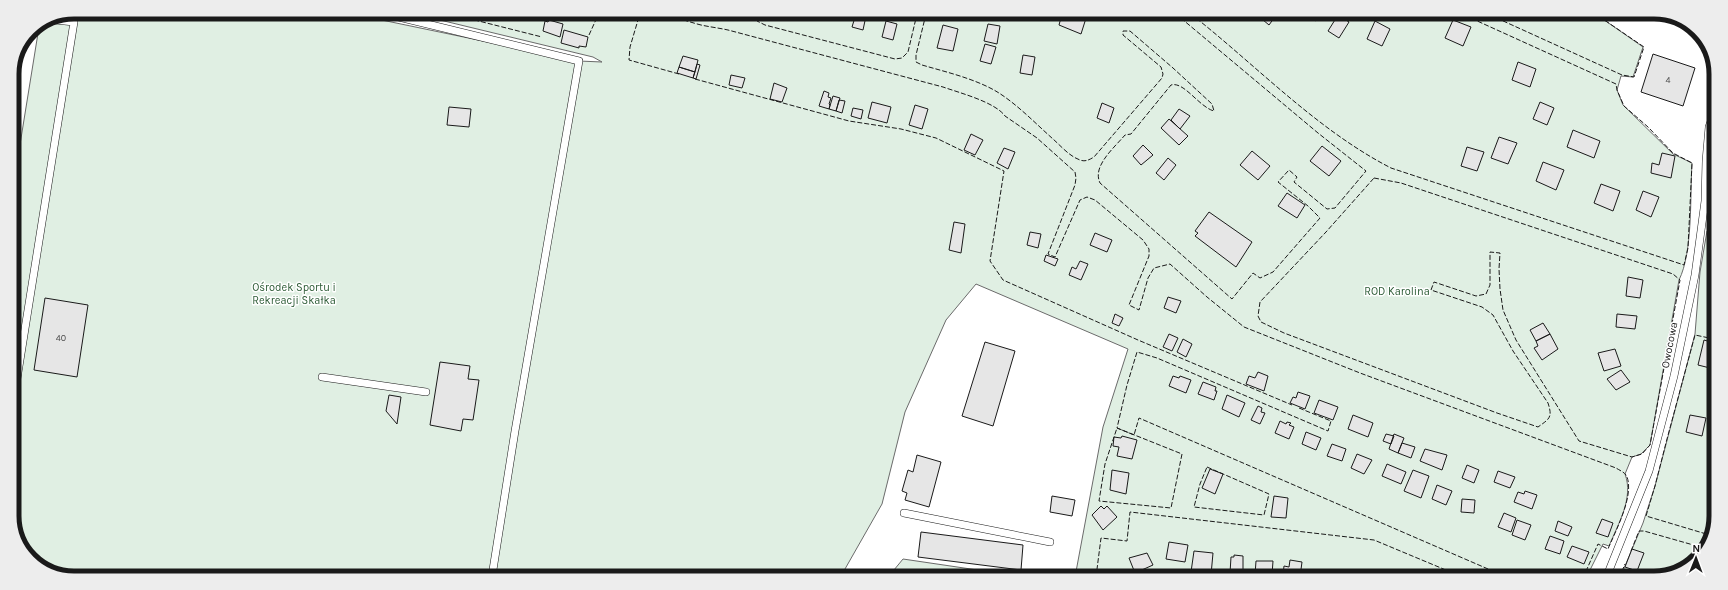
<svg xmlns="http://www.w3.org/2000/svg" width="1728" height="590" font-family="Karla,sans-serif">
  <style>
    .green { fill: #e0efe3; stroke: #6a6a6a }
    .building { fill: #e6e6e6; stroke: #1a1a1a }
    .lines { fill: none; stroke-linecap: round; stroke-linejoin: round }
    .service-casing { stroke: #1a1a1a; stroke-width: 8 }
    .service { stroke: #fff; stroke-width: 7 }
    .fence { stroke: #1a1a1a; stroke-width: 1; stroke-dasharray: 5 2; stroke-linecap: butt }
    .labels { text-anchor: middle; stroke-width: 3; stroke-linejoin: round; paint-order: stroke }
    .number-label { font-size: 9px; fill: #4d4d4d }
    .park-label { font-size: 11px; fill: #2b5a34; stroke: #fff }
    .street-label { font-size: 11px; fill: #1a1a1a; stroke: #fff }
    .rim { fill: none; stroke: #1a1a1a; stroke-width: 5 }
  </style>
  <rect width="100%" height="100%" fill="#fff"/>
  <path class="green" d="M 74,12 L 348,13 L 579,61 L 602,62 L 593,57 L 411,13 L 1597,15 L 1643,47 L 1633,77 L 1621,76 L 1617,90 L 1623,105 L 1673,154 L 1692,163 C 1690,195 1693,252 1679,280 L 1650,445 L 1641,454 L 1632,457 L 1625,474 C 1634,498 1618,524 1609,546 L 1603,544 L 1586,578 L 1075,577 L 1103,427 L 1128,349 L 976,284 L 946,320 L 905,412 L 882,504 L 841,576 L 54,575 L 25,554 L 12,520 L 12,194 L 39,27 Z
    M 1715,230 L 1713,536 L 1691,565 L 1654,578 L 1620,578 L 1643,523 L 1655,486 L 1695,334 L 1700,272 L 1707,231 L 1713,232 Z
    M 903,559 L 1025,577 L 889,576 Z"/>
  <path class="building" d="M 856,14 L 866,16 L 863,30 L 852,27 Z
    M 1062,14 L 1087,15 L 1081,34 L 1059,25 Z
    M 1256,14 L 1277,14 L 1269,25 Z
    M 1307,14 L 1320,15 L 1316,21 Z
    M 1338,15 L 1349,22 L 1339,38 L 1328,31 Z
    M 549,20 L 563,24 L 560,37 L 543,31 L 545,21 L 548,22 Z
    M 1453,20 L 1471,27 L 1463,46 L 1445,38 Z
    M 886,21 L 897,24 L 893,40 L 882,37 Z
    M 1375,21 L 1390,29 L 1382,46 L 1367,39 Z
    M 988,24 L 1000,26 L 997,44 L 984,41 Z
    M 943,25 L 958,29 L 953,51 L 937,48 Z
    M 564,30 L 588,37 L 586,47 L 579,46 L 579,48 L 561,43 Z
    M 985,44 L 996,47 L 991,64 L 980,61 Z
    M 1653,54 L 1695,68 L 1683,106 L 1641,92 Z
    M 1023,55 L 1035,57 L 1032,75 L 1020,73 Z
    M 683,56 L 698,60 L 695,72 L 679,67 Z
    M 1518,62 L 1536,69 L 1530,87 L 1512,80 Z
    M 697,64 L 700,65 L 696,79 L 693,78 Z
    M 679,67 L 695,72 L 693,78 L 677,73 Z
    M 731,75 L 745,78 L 742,88 L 729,85 Z
    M 774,83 L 787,88 L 782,102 L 770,99 Z
    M 824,91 L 829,93 L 828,97 L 831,98 L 829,104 L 830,105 L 829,109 L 819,106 Z
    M 833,96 L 840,98 L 836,111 L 829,109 Z
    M 839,100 L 845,101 L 842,113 L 836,111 Z
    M 872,102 L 891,107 L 887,123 L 868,118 Z
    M 1540,102 L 1554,108 L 1547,125 L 1533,119 Z
    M 1102,103 L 1114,108 L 1109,123 L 1097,118 Z
    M 915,105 L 928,109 L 922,129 L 909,125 Z
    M 449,107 L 471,109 L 469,127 L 447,125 Z
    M 853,108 L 863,110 L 861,119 L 851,116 Z
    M 1179,109 L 1190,116 L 1180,129 L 1171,120 Z
    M 1169,119 L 1188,136 L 1179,145 L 1161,128 Z
    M 1573,130 L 1600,141 L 1594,158 L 1567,147 Z
    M 971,134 L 983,140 L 975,155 L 964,150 Z
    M 1499,137 L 1517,143 L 1508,164 L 1491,158 Z
    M 1143,145 L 1153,155 L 1141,165 L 1133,156 Z
    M 1322,146 L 1341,161 L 1329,176 L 1310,161 Z
    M 1467,147 L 1484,152 L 1477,171 L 1461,166 Z
    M 1004,148 L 1015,152 L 1008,169 L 997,163 Z
    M 1252,151 L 1270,166 L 1258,180 L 1240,165 Z
    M 1662,153 L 1675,156 L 1671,178 L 1651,173 L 1652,163 L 1659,165 Z
    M 1168,158 L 1176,165 L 1164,180 L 1156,173 Z
    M 1543,162 L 1564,170 L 1556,190 L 1536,181 Z
    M 1601,184 L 1620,191 L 1613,211 L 1594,203 Z
    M 1643,191 L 1659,197 L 1651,217 L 1636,210 Z
    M 1287,193 L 1305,205 L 1297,218 L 1278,206 Z
    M 1209,212 L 1252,242 L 1236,267 L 1195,236 L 1198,233 L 1195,231 Z
    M 954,222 L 965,224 L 961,253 L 949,250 Z
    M 1030,232 L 1041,234 L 1038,248 L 1027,245 Z
    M 1095,233 L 1112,240 L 1107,252 L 1090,245 Z
    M 1046,255 L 1058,259 L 1055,266 L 1044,261 Z
    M 1080,261 L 1088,264 L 1081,280 L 1069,275 L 1072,267 L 1076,269 Z
    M 1628,277 L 1643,280 L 1640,298 L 1626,296 Z
    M 1168,297 L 1181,301 L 1176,313 L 1164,308 Z
    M 45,298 L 88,305 L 77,377 L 34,370 Z
    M 1115,314 L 1123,318 L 1119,326 L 1112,323 Z
    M 1617,314 L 1637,316 L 1635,329 L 1616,327 Z
    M 1543,323 L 1550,334 L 1536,341 L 1530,330 Z
    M 1169,334 L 1178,338 L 1172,351 L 1163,347 Z
    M 1550,334 L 1558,349 L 1542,360 L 1534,348 L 1538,346 L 1536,341 Z
    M 1183,339 L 1192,344 L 1186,357 L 1177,352 Z
    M 1704,340 L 1714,343 L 1714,369 L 1698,365 Z
    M 985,342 L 1015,351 L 993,426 L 962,416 Z
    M 1615,349 L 1621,366 L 1604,371 L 1598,353 Z
    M 440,362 L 470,366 L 468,379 L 479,380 L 473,420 L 463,419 L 461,431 L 430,425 Z
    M 1621,370 L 1630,382 L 1616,390 L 1607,379 Z
    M 1258,372 L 1268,376 L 1264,391 L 1246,384 L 1249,376 L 1255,378 Z
    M 1173,376 L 1179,378 L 1180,376 L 1191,380 L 1186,393 L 1169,386 Z
    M 1203,382 L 1216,387 L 1215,391 L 1217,391 L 1214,400 L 1198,394 Z
    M 1298,392 L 1310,396 L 1305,409 L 1290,403 L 1293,397 L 1296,398 Z
    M 389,395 L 401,397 L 397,424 L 386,411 Z
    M 1227,395 L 1245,403 L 1239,417 L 1222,409 Z
    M 1319,400 L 1338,407 L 1333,420 L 1314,413 Z
    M 1258,406 L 1262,408 L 1261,412 L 1265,413 L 1260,424 L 1251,420 Z
    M 1353,415 L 1373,423 L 1368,437 L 1348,429 Z
    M 1690,415 L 1706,418 L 1702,436 L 1686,432 Z
    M 1280,421 L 1286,424 L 1287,422 L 1291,423 L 1289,425 L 1294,427 L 1289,439 L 1275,433 Z
    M 1306,432 L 1321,438 L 1316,450 L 1302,444 Z
    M 1386,434 L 1394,436 L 1391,444 L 1383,441 Z
    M 1394,434 L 1404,438 L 1398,453 L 1389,449 Z
    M 1122,436 L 1137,440 L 1132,459 L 1117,456 L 1119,447 L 1113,446 L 1114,437 L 1121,438 Z
    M 1402,443 L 1415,447 L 1411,458 L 1398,453 Z
    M 1332,444 L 1346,449 L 1342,461 L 1327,456 Z
    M 1425,449 L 1447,455 L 1442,470 L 1420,461 Z
    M 1357,454 L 1372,460 L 1364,474 L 1351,468 Z
    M 917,455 L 941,462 L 929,507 L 905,500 L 907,493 L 902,491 L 908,470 L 913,472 Z
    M 1387,464 L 1406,472 L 1401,484 L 1382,476 Z
    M 1467,465 L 1479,470 L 1474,483 L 1462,478 Z
    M 1210,469 L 1223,474 L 1215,494 L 1202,488 Z
    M 1112,470 L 1129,473 L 1126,494 L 1110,490 Z
    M 1413,470 L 1429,476 L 1421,498 L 1404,491 Z
    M 1498,471 L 1515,477 L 1510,488 L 1494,482 Z
    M 1437,485 L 1452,491 L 1446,505 L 1432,499 Z
    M 1525,491 L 1537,495 L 1532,509 L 1514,502 L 1518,492 L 1524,494 Z
    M 1052,496 L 1075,500 L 1072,516 L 1050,512 Z
    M 1274,496 L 1288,498 L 1286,518 L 1271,517 Z
    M 1462,499 L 1475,500 L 1474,513 L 1461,512 Z
    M 1101,506 L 1104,509 L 1107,506 L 1117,517 L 1103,530 L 1092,515 Z
    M 1504,513 L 1516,518 L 1511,532 L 1498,527 Z
    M 1602,519 L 1613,523 L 1608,537 L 1596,533 Z
    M 1517,520 L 1531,525 L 1525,540 L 1512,535 Z
    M 1558,521 L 1572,527 L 1568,536 L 1555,531 Z
    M 921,532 L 1023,545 L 1021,570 L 918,557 Z
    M 1550,536 L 1564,541 L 1560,554 L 1545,549 Z
    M 1169,542 L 1188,545 L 1185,562 L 1166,559 Z
    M 1572,546 L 1589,552 L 1584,564 L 1567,557 Z
    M 1696,548 L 1702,550 L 1691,565 Z
    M 1632,549 L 1644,553 L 1637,571 L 1625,567 Z
    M 1194,551 L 1213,553 L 1211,575 L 1191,572 Z
    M 1147,553 L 1153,565 L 1135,573 L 1129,558 Z
    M 1234,555 L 1243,556 L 1243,574 L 1230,573 L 1231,557 L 1234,557 Z
    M 1290,560 L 1302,562 L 1300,577 L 1288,577 L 1288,575 L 1283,575 L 1284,566 L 1289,567 Z
    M 1256,561 L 1273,561 L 1272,575 L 1255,575 Z
    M 1315,570 L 1330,573 L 1329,577 L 1313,577 Z"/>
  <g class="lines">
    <defs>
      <path id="service" d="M 382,13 L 579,61 L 515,431 L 492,576
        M 322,377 L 426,392
        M 12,410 L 74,22 L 55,20
        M 904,513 L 1050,542
        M 1606,578 L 1649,471 L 1674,376 L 1695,275 L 1705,201 L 1706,161 L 1709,127 L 1716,108"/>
    </defs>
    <use href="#service" class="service-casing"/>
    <use href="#service" class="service"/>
    <path class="fence" d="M 447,13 L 542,37
      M 722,13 L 733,16 L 738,13
      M 753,13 L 757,21 L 765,25 L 895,59 L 902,58 L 908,52 L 917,14
      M 926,14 L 916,55 L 916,62 L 922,65 C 946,72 972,78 994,90 C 1015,102 1035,123 1053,139 C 1061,146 1069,156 1080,160 C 1085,162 1089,160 1094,157 L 1162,78 L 1163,74 L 1161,67 L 1123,35 L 1123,31 L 1130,31 L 1173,68 L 1212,104 L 1214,111 C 1199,107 1184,81 1171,85 L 1131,134 L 1125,135 C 1114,148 1092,166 1100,183 L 1232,299 L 1253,273 L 1260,278 L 1273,272 L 1320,218 L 1308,206 L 1278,182 L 1289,170 L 1297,177 L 1294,182 L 1327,209 L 1335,208 L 1366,171 L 1318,133 L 1176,14
      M 1191,14 C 1257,66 1317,130 1391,168 L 1684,265 L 1688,248 L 1692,163 L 1673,153 L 1648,127 L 1624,106 L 1617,90 L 1616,84 L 1464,15
      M 1490,15 L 1622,75 L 1634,77 L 1644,47 L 1597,15
      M 589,35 L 599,13
      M 679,74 L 629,60 L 630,47 L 638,20 C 661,9 677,19 701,25 C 710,27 719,28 728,30 L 943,87 C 960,93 995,102 1005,116 L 1037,138 L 1075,172 L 1076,178 L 1075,185 L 1048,254 L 1055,257 L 1080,200 L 1087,197 L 1095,200 L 1143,240 L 1149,249 L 1149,256 L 1129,305 L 1139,310 L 1148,278 L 1154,268 L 1170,264 L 1207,297 L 1244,327 L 1360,373 L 1616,468 C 1619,470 1624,472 1626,475 C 1636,493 1615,532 1608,549 L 1598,544 L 1583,578
      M 695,79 L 849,121 L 901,129 L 936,138 L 1004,171 L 990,261 L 1003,280 L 1138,340 L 1292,405
      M 1374,178 L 1401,183 L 1673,274 L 1680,280 L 1650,445 L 1642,454 L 1632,457 L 1579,441 L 1516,340 L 1503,310 L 1500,289 L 1499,269 L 1500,253 L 1490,252 L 1490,285 L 1486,294 L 1476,296 L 1434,282 L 1431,290 L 1482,307 L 1493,315 L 1513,351 L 1548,403 C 1553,418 1549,419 1538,427 L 1497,413 L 1284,333 L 1261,322 L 1258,316 L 1260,302 L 1326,232 Z
      M 1299,408 L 1331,421 L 1328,431 L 1157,358 L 1137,352 L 1127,385 L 1117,428 L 1134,435 L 1139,418 L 1495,572 L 1501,578
      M 1117,428 L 1182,454 L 1171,508 L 1099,501 L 1105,464 Z
      M 1207,467 L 1269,494 L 1264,515 L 1194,507 L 1200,484 Z
      M 1713,536 L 1646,516 L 1655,486 L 1667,439 L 1695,335 L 1714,339
      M 1631,551 L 1639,531 L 1644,531 L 1704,548
      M 1096,577 L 1101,538 L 1127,541 L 1130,512 L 1374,540 L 1465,578
      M 1619,578 L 1625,564"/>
  </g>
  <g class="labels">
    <g class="number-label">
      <text x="1668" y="83">4</text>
      <text x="61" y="341">40</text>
    </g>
    <g class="park-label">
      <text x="294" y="291">Ośrodek Sportu i<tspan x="294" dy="13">Rekreacji Skałka</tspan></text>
      <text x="1397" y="295">ROD Karolina</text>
    </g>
    <g class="street-label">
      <text transform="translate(1669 345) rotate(-79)" y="4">Owocowa</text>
    </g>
  </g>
  <path d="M0 0H1728V590H0ZM74 19H1654A55 55 0 0 1 1709 74V516A55 55 0 0 1 1654 571H74A55 55 0 0 1 19 516V74A55 55 0 0 1 74 19Z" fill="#ededed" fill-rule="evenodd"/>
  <path class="rim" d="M74 19H1654A55 55 0 0 1 1709 74V516A55 55 0 0 1 1654 571H74A55 55 0 0 1 19 516V74A55 55 0 0 1 74 19Z"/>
  <g transform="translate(1696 558) rotate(1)" stroke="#ffffff" stroke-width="3" paint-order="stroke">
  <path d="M0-3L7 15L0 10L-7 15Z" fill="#1a1a1a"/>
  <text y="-6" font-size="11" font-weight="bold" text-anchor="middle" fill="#1a1a1a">N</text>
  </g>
</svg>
